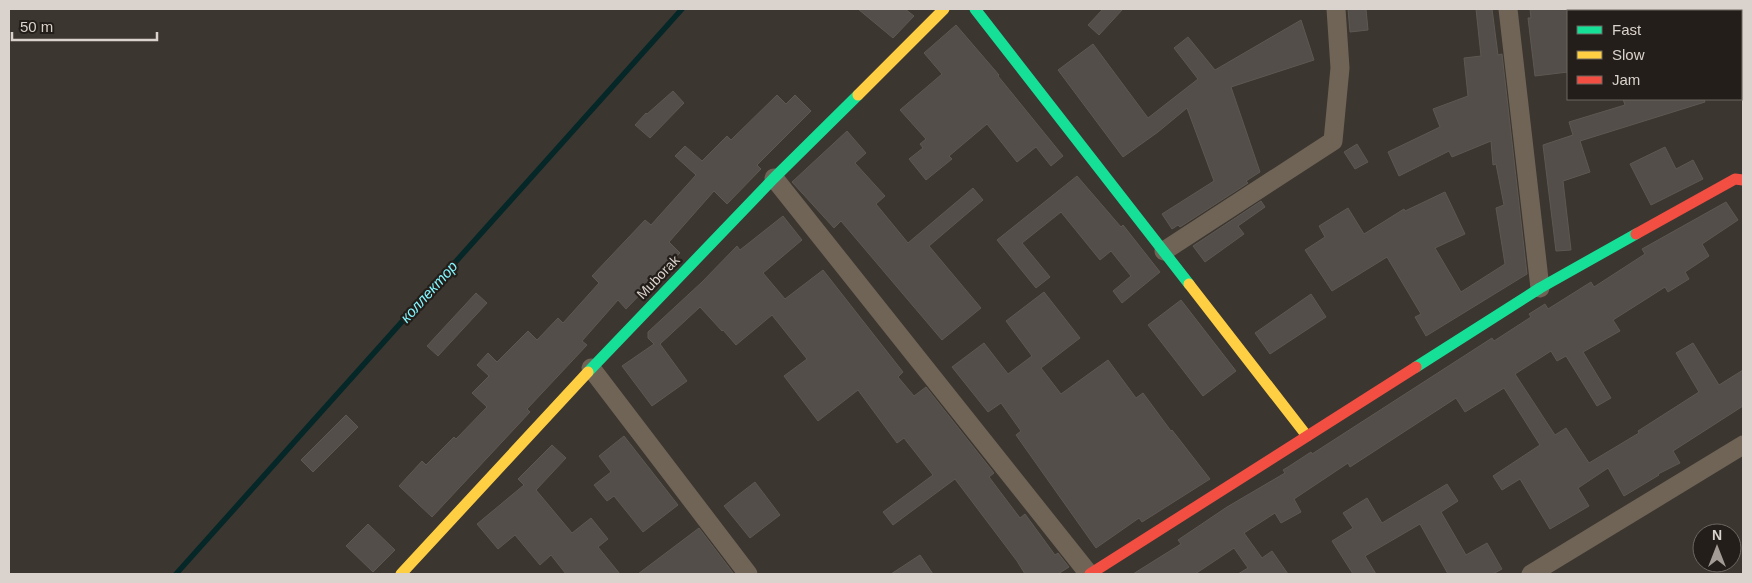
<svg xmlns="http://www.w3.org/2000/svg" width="1752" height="583" font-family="Helvetica,sans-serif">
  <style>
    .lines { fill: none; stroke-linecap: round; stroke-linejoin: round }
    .stream { stroke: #052728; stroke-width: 5.5 }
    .building { fill: #534e49; stroke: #5e5853 }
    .street { stroke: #6f6456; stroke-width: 19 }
    .fast { stroke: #16e098; stroke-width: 11 }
    .slow { stroke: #ffcf43; stroke-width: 11 }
    .jam { stroke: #f24e42; stroke-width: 11 }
    .labels { text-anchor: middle; stroke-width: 4.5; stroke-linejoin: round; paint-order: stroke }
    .street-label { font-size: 14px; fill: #dad2cc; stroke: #231e19 }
    .water-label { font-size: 15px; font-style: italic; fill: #82f7ff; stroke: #231e19 }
  </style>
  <rect width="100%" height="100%" fill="#3c3630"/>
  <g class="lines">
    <path class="stream" d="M 176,574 L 682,9"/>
  </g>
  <path class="building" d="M 858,9 L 905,9 L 914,16 L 893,38 Z
    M 1103,9 L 1123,9 L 1099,35 L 1088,25 Z
    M 1348,9 L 1366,9 L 1368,30 L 1350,32 Z
    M 1476,9 L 1492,9 L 1498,55 L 1502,54 L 1527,274 L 1426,336 L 1415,317 L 1421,314 L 1387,257 L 1332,291 L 1305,250 L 1325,237 L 1319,226 L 1348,208 L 1364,234 L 1404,209 L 1405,211 L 1445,192 L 1465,234 L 1435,248 L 1461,292 L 1505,264 L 1496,208 L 1504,205 L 1496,164 L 1493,165 L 1491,141 L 1452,157 L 1449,151 L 1399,176 L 1388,152 L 1440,127 L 1433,109 L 1468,96 L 1464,58 L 1481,56 Z
    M 1530,9 L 1568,9 L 1568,72 L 1535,76 L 1528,18 L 1531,18 Z
    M 1301,20 L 1314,60 L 1231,87 L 1260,172 L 1246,181 L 1248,183 L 1180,227 L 1178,225 L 1172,229 L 1162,214 L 1214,181 L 1187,108 L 1158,132 L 1123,157 L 1058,70 L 1093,44 L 1148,118 L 1198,79 L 1174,48 L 1188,37 L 1215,70 Z
    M 956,25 L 999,75 L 998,76 L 1063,156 L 1051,166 L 1036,147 L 1017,162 L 987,124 L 949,156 L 952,159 L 926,180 L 909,159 L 923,148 L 920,144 L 926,139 L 900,110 L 942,74 L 924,53 Z
    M 673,91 L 684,103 L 650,138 L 635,125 L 646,113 L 647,114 Z
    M 777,95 L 786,104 L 795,95 L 811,111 L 757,165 L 761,169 L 727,204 L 714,191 L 669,242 L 680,253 L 626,309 L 618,300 L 582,341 L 587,345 L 527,409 L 530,412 L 432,517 L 399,486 L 422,461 L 426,465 L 454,437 L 456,439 L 487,407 L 472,393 L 489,376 L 477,365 L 488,353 L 497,362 L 528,331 L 537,340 L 558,318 L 563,323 L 599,283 L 592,276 L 645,220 L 651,225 L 696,175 L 675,156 L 685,146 L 702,161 L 727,136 L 731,140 Z
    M 1623,99 L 1704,99 L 1705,102 L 1580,141 L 1590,172 L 1563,181 L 1571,250 L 1556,251 L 1543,145 L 1573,135 L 1569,122 L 1625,105 Z
    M 847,131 L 866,153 L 855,163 L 885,196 L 876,204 L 908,243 L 973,188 L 983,200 L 929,246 L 981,308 L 942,340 L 841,221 L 834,228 L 792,182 Z
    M 1357,144 L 1368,162 L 1355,169 L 1344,152 Z
    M 1665,147 L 1676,169 L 1693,160 L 1703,179 L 1651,205 L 1630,164 Z
    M 1077,176 L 1121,227 L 1123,225 L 1160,272 L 1122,303 L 1113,291 L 1131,276 L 1111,251 L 1100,260 L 1061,212 L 1022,243 L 1050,277 L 1036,288 L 997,240 Z
    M 1261,201 L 1265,207 L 1238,226 L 1244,234 L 1205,262 L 1193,246 Z
    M 1726,202 L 1738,220 L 1702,244 L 1709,256 L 1685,272 L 1689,279 L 1668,292 L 1665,287 L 1613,320 L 1620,331 L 1583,352 L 1611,398 L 1597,406 L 1566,356 L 1557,361 L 1551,351 L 1515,374 L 1555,435 L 1566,428 L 1589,463 L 1639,433 L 1638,431 L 1699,392 L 1676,353 L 1693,343 L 1719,385 L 1743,370 L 1743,406 L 1673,451 L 1680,463 L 1658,474 L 1659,475 L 1624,496 L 1608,468 L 1578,488 L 1589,506 L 1550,529 L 1520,479 L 1502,490 L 1493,476 L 1540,445 L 1504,388 L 1465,412 L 1456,398 L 1350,467 L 1348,463 L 1294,499 L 1301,512 L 1281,523 L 1275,513 L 1244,533 L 1262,558 L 1272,551 L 1288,574 L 1238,574 L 1248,568 L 1234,548 L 1195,574 L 1133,574 L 1181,544 L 1178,540 L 1227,507 L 1285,473 L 1283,470 L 1288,467 L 1311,452 L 1312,454 L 1492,338 L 1494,341 L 1531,317 L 1529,314 L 1545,304 L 1548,309 L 1591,282 L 1594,287 L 1645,254 L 1642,249 Z
    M 783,216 L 802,240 L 763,273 L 785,299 L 823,270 L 903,372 L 898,377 L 914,396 L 926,387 L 994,473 L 989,477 L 1020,518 L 1025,514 L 1055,555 L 1058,553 L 1069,567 L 1058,574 L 1025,574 L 1017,561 L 955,479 L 893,525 L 883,512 L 933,475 L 904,438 L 897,443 L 858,390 L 818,421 L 784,376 L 807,359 L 772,315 L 736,345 L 723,330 L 722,331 L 700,307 L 660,344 L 687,381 L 652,406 L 622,366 L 654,344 L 648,338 L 648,332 L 702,282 L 737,246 L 740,250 Z
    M 1044,292 L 1080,338 L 1041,368 L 1061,394 L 1108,360 L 1136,398 L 1143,393 L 1171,431 L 1172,430 L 1210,479 L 1142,522 L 1139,518 L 1096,548 L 1016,435 L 1021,431 L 1001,403 L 988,412 L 952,367 L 984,343 L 1008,374 L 1032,356 L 1006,321 Z
    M 476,293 L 487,303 L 438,356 L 427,346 Z
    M 1311,294 L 1326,317 L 1270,354 L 1255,333 Z
    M 1181,300 L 1236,371 L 1203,396 L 1148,325 Z
    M 346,415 L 358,427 L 313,472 L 301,460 Z
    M 624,436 L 678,505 L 643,532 L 614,496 L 607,501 L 594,485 L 611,472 L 599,456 Z
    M 552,445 L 566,458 L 536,490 L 572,533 L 591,518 L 608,539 L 598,547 L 620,574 L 566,574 L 551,555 L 540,565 L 515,535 L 498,549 L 477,524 L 524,485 L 518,479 Z
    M 755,482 L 780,515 L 750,538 L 724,506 Z
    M 1447,484 L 1458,501 L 1441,512 L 1466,555 L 1487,543 L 1502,569 L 1493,574 L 1448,574 L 1420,524 L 1365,556 L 1376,574 L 1353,574 L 1332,541 L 1353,528 L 1343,513 L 1367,498 L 1382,523 Z
    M 368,524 L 395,550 L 373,572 L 346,546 Z
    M 699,528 L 734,574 L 638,574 Z
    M 920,555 L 933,574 L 891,574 Z"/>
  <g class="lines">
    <path class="street" d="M 1508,9 L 1540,288
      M 1737,9 L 1738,11
      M 1741,34 L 1743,53
      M 774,178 L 1089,574
      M 1164,251 L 1333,141 L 1340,68 L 1336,9
      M 591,368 L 748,574
      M 1531,574 L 1743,445"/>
    <path class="fast" d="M 975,9 L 1189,284
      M 1416,367 L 1540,288 L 1636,234
      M 588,372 L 774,178 L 858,95"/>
    <path class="slow" d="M 858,95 L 944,9
      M 1189,284 L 1307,436
      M 401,574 L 588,372"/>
    <path class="jam" d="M 1636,234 L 1735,179 L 1743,180
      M 1090,574 L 1416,367"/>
  </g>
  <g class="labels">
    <g class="street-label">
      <text transform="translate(658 277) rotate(-46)" y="5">Muborak</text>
    </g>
    <g class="water-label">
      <text transform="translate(429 292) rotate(-48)" y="5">коллектор</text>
    </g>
  </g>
  <rect width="1752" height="583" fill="none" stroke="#dad2cc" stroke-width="20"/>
  <rect x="1567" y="10" width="175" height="90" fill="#231e19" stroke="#6c6661"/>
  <rect x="1577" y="26" width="25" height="8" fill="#16e098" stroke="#6c6661"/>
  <text x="1612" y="35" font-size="15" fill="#dad2cc">Fast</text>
  <rect x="1577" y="51" width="25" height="8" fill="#ffcf43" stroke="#6c6661"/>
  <text x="1612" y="60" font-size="15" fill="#dad2cc">Slow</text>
  <rect x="1577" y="76" width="25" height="8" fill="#f24e42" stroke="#6c6661"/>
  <text x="1612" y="85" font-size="15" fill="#dad2cc">Jam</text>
  <g transform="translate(1717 548)"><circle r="24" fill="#231e19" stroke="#6c6661"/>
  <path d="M0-4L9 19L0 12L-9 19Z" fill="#a39b95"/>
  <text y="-8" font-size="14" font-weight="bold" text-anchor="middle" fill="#dad2cc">N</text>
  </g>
  <path d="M12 32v8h145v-8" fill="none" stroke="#dad2cc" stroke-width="2.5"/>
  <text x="20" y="32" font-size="15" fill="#dad2cc" stroke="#231e19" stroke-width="4" paint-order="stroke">50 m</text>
</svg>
